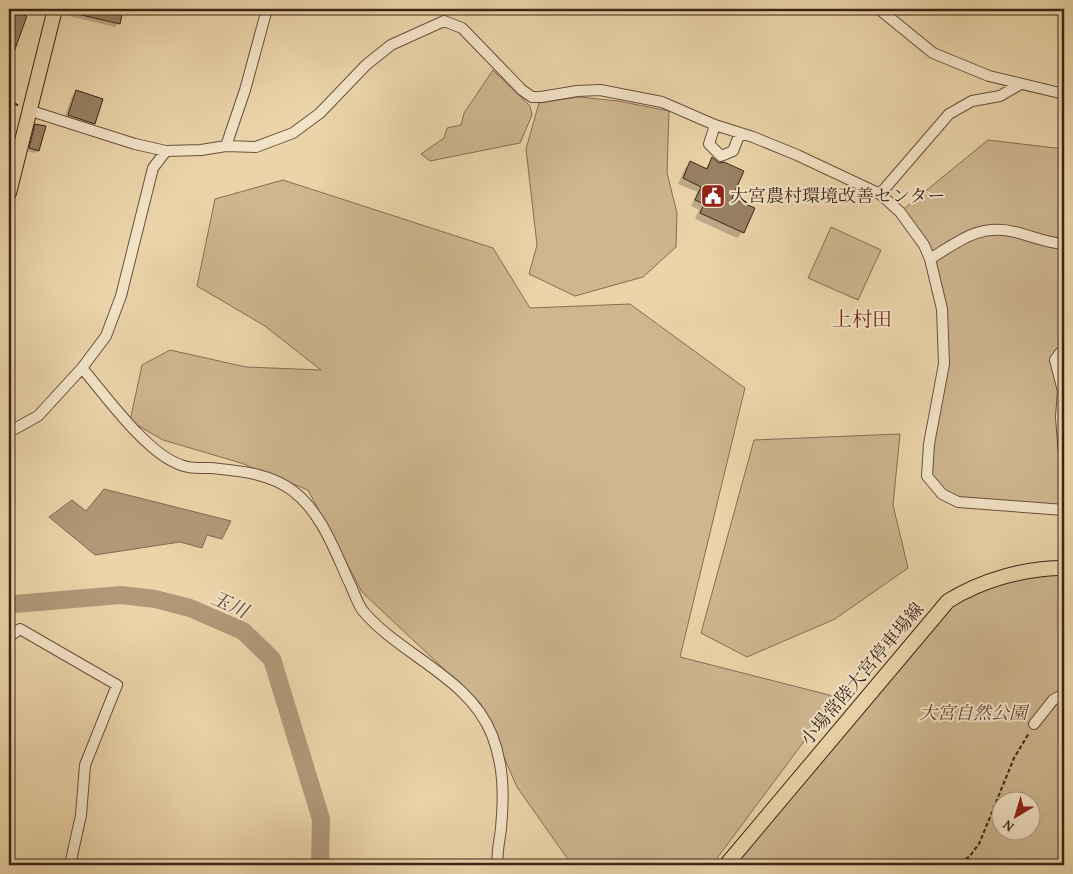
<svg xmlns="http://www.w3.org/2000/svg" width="1073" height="874" font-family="'Gentium Book Plus','Noto Serif JP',serif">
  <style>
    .green { fill: #ceb690; stroke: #866d54; fill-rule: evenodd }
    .water { fill: #b09878; stroke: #826a52 }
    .shadow { fill: #0003 }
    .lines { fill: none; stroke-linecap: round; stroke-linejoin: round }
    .river { stroke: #b09878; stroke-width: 18 }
    .building { fill: #988063; stroke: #3e2418 }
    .minor-casing { stroke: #69503c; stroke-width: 12 }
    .major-casing { stroke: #3e2418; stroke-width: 16 }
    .path { stroke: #3e2418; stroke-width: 2; stroke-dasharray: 4 2.5; stroke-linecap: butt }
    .minor { stroke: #f2e3c7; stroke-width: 10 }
    .major { stroke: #ebd4a9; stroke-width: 14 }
    .labels { text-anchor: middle; stroke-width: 4; stroke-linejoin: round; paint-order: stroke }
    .poi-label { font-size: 18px; fill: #3e2418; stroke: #f2e3c7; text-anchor: start }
    .street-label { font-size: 18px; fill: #3e2418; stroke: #f2e3c7 }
    .park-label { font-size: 18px; font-style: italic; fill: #624836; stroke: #f2e3c7 }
    .water-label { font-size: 19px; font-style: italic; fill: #604735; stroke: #f2e3c7 }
    .quarter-label { font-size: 20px; fill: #7a1f14; stroke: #f2e3c7 }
  </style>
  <rect width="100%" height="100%" fill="#ebd4a9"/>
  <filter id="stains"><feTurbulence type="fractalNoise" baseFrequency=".004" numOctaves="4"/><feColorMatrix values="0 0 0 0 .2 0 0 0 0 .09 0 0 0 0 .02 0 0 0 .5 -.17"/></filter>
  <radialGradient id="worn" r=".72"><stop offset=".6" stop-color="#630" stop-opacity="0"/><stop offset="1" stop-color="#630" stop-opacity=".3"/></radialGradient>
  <path class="green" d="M 493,70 L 530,106 L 532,115 L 520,143 L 430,161 L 421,154 L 444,138 L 447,128 L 461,125 L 464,113 Z
    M 579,97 L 618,101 L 669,111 L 667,173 L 677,213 L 676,247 L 643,277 L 575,296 L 529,274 L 537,245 L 526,149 L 539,103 Z
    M 988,140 L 1064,149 L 1064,510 L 958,502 L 927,476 L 944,364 L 942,309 L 930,259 L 900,212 Z
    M 283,180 L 493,248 L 530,308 L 630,304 L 745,388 L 680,657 L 837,697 L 712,865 L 572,865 L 517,787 L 481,704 L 362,592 L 308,490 L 241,463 L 163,440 L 130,421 L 142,365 L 170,350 L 246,367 L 321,370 L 265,326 L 197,286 L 215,199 Z
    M 831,227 L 881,250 L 858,300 L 808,278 Z
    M 900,434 L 893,505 L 908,568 L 835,619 L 747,657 L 701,633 L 754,440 Z
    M 1064,568 L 1064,865 L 726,865 L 961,594 ZM 1000,802 L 1030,802 L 1030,832 L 1000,832 Z"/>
  <path class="water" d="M 104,489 L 231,521 L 222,539 L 207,535 L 202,548 L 180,542 L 95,555 L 49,517 L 72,500 L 86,511 Z"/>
  <path class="shadow" d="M 66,9 L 122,9 L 119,23 L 115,27 L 65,15 Z
    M 76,91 L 94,123 L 90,128 L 64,119 L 72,96 Z
    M 36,125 L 38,150 L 35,153 L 27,151 Z
    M 712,159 L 743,232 L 737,238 L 695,219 L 699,210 L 691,206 L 697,192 L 678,184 L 685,168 L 691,163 L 705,169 Z"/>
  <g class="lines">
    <path class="river" d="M 9,602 L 15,604 L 121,595 L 155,599 L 190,608 L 243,631 L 272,659 L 321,819 L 320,865"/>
  </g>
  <path class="building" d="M 9,9 L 27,16 L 10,63 L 9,63 Z
    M 70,9 L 123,9 L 120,24 L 69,12 Z
    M 76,90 L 103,99 L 95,124 L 68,115 Z
    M 35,124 L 46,126 L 39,151 L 29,148 Z
    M 712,157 L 719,163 L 724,162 L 744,171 L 732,198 L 755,208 L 744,233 L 700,213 L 704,204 L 695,200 L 701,187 L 683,178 L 690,161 L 707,169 Z"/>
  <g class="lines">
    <defs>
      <path id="minor" d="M 879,9 L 933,53 L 989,76 L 1064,94
        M 28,110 L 135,144 L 166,151 L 201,150 L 226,146 L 256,147 L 293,133 L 320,113 L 366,65 L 391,45 L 444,21 L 462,28 L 522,90 L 532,97 L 541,97 L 577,91 L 600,90 L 662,102 L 715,125 L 753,137 L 797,155 L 880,194 L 900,212 L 924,245 L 930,259 L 942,309 L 944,364 L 929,444 L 927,476 L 942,494 L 958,502 L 1064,510
        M 715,125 L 709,144 L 721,156 L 733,151 L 740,133
        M 226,146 L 245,90 L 267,9
        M 880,194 L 949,114 L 972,101 L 1000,96 L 1019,85
        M 930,259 C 959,241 980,223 1015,232 C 1032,236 1047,243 1064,244
        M 1064,351 L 1060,353 L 1055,360 L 1063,391 L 1061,417 L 1064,455
        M 82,368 C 106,396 147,454 181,465 C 190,469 201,468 211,468 C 239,471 270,473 293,491 C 322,513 335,552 350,584 C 354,592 357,603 363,611 C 401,656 469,677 492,735 C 504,766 504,795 501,828 C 500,840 496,853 498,865
        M 9,432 L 38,416 L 82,368 L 106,336 L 121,296 L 153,168 L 166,151
        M 9,637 L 20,629 L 117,685 L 85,765 L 81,815 L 70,865
        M 1034,724 L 1053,700 L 1064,694"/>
      <path id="major" d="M 9,193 L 55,9
        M 726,865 L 948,601 C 982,580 1024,568 1064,568"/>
    </defs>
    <use href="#minor" class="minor-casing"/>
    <use href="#major" class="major-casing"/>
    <path class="path" d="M 9,100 L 19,106
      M 954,865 L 969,857 L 979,844 L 1014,758 L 1029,733"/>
    <use href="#minor" class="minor"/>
    <use href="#major" class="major"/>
  </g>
  <defs>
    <symbol id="civic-square" viewBox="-11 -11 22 22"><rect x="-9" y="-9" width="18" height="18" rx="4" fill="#8f2418" stroke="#f2e3c7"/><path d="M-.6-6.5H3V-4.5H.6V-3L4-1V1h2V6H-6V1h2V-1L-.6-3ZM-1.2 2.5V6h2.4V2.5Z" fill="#fff"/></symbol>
  </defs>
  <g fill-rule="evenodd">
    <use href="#civic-square" x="699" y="182" width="28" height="28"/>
  </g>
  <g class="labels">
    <g class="poi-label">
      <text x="730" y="202">大宮農村環境改善センター</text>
    </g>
    <g class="street-label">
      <text transform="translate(862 674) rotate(-50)" y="6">小場常陸大宮停車場線</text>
    </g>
    <g class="park-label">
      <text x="973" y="719">大宮自然公園</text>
    </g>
    <g class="water-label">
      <text transform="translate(230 604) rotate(25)" y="7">玉川</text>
    </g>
    <g class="quarter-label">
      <text x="862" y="326">上村田</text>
    </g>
  </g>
  <rect width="1073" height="874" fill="none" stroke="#ebd4a9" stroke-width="30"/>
  <rect x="10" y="10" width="1053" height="854" fill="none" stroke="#3e2418" stroke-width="2.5"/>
  <rect x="15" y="15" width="1043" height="844" fill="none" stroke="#3e2418"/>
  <g transform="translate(1016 816) rotate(218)"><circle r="24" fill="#f2e3c7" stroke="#aa9781"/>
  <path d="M0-4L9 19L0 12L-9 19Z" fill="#8f2418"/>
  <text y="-8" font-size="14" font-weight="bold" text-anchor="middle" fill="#3e2418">N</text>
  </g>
  <rect width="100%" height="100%" filter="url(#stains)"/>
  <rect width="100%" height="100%" fill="url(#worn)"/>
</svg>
